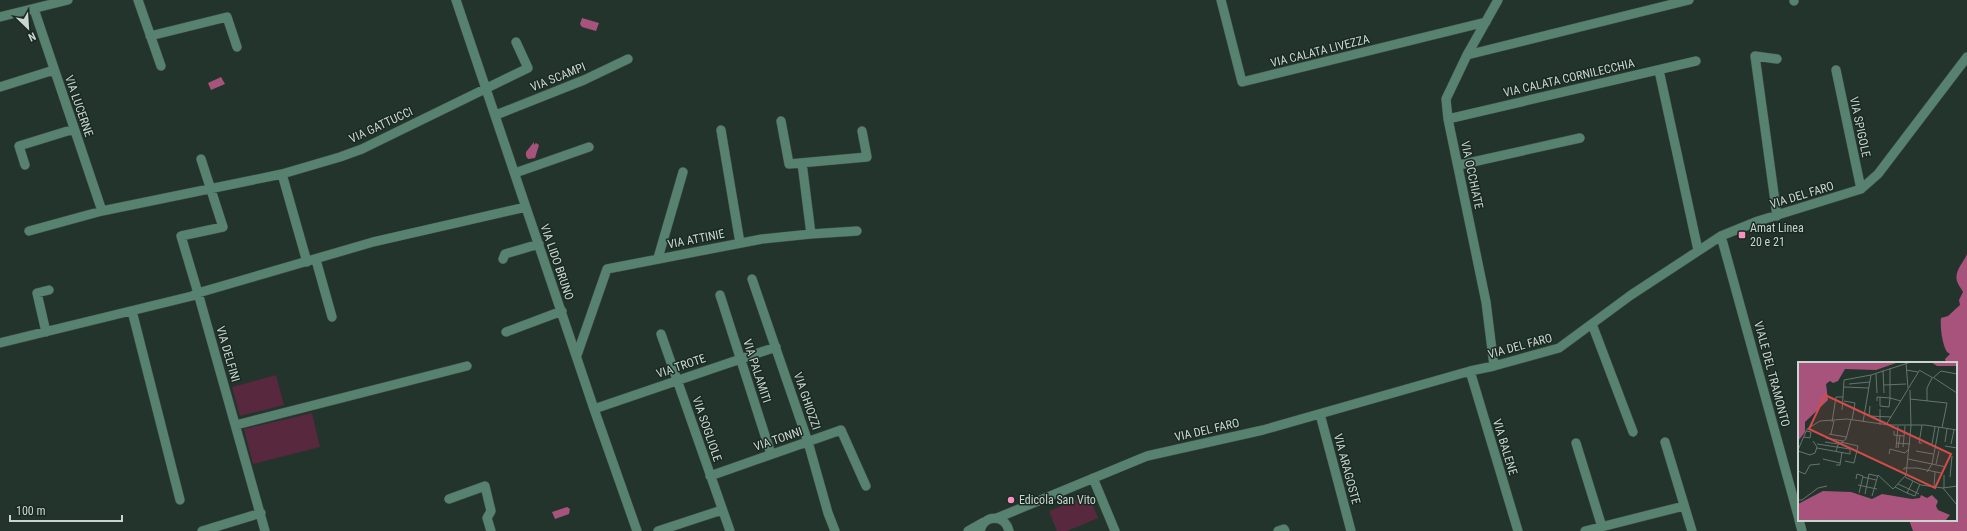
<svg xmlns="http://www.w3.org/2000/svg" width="1967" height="531" font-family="'Roboto Condensed',sans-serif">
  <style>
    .green { fill: #57283e }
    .water { fill: #a8537b }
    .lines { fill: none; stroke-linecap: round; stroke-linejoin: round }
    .minor-casing { stroke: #41514a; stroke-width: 10 }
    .minor { stroke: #588270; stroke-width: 9 }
    .poi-dot { fill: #fc8fc1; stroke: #192a23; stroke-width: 1.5 }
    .labels { text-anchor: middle; stroke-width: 3; stroke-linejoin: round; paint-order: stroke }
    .street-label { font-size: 12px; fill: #cbd5d0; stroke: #192a23 }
    .poi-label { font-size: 12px; fill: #cbd5d0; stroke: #192a23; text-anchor: start }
    .inset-road { fill: none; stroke: #66746e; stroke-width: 1 }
    .view { fill: #d44b4a; fill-opacity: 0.15; stroke: #d44b4a; stroke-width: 2 }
    .inset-edge { fill: none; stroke: #cbd5d0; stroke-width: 2 }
  </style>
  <rect width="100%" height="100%" fill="#23342d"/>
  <path class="green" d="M 276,375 L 284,405 L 240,416 L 232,387 Z
    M 312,413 L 320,447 L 253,464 L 244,429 Z
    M 1089,495 L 1098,518 L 1067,531 L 1057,531 L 1049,511 Z"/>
  <path class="water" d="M 582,18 L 599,23 L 596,31 L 582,27 L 580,24 Z
    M 221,77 L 225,84 L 211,90 L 208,83 Z
    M 534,142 L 534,145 L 536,143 L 539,145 L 535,158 L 528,159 L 526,156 L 526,152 Z
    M 1967,254 L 1967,531 L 1913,531 L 1909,520 L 1956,520 L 1956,363 L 1946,363 L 1945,359 L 1950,354 L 1947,352 C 1942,344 1940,327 1941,318 L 1948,316 L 1960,305 L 1959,300 L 1963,292 C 1961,288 1958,285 1957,281 C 1954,271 1964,262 1967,254 Z
    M 567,507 L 570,509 L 569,514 L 555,519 L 552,512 Z"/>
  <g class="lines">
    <defs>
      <path id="minor" d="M 138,0 L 161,66
        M 456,0 L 594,409 L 637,531
        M 1221,0 L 1242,82 L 1486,22
        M 1794,0 L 1794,1
        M 34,9 L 102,211
        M 0,17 L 68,0
        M 150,36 L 227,17 L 237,47
        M 1467,55 L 1689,0
        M 1777,59 L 1755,56 L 1777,216
        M 1836,70 L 1861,189
        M 1660,75 L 1698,250
        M 0,87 L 54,70
        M 496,115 L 584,80 L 628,59
        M 1448,119 L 1696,61
        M 781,121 L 789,164 L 867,157 L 862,131
        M 721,130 L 740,243
        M 25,165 L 19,146 L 74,129
        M 1459,165 L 1580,138
        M 515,173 L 589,147
        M 282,174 L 307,262
        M 29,231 L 102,211 L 282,174 L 340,157 L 362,149 L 528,68 L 516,42
        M 811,234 L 857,231
        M 1721,236 L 1799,519
        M 658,258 L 683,172
        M 503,259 L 505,254 L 539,244
        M 316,260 L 332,317
        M 752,279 L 808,442 L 828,513 L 835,531
        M 720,295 L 771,454
        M 132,311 L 180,500
        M 1592,324 L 1633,432
        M 46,332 L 37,293 L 49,290
        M 506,332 L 562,311
        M 661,334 L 730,531
        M 0,343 L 192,296 L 198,293 L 181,236 L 223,227 L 201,159
        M 577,355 L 607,269 L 762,239 L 811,234 L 802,163
        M 1494,366 L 1486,302 L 1448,119 L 1446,99 L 1467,55 L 1498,0
        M 1470,371 L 1518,531
        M 594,409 L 776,347
        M 1320,414 L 1351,531
        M 236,425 L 467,366
        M 1665,442 L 1692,531
        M 1576,443 L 1602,527
        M 710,476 L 841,430 L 866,486
        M 1093,478 L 1115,531
        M 449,499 L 485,486 L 491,511 L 487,518 L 491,531
        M 997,518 L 1147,456 L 1263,430 L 1470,371 L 1494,366 L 1559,348 L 1631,295 L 1721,236 L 1758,221 L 1861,189 L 1878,174 L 1967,57
        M 1799,520 L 1802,531
        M 202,531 L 261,513
        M 265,531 L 198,293 L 373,242 L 526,207
        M 658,531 L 722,510
        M 968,531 L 984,522
        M 980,531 C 984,514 1005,514 1009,531
        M 1278,531 L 1284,529 L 1285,531
        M 1585,531 L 1684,506"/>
    </defs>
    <use href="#minor" class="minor-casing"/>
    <use href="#minor" class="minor"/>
  </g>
  <g class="poi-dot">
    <rect x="1738" y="231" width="8" height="8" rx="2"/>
    <circle cx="1011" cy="500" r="4"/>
  </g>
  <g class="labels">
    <g class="street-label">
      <text transform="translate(1320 51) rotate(-14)" y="4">VIA CALATA LIVEZZA</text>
      <text transform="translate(558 77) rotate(-22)" y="4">VIA SCAMPI</text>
      <text transform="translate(1569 78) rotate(-13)" y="4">VIA CALATA CORNILECCHIA</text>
      <text transform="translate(79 106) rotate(71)" y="4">VIA LUCERNE</text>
      <text transform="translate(381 125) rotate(-25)" y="4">VIA GATTUCCI</text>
      <text transform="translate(1860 127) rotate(78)" y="4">VIA SPIGOLE</text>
      <text transform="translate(1472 175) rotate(78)" y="4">VIA OCCHIATE</text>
      <text transform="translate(1802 195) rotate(-17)" y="4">VIA DEL FARO</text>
      <text transform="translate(696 239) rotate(-11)" y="4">VIA ATTINIE</text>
      <text transform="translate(557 262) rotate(71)" y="4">VIA LIDO BRUNO</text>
      <text transform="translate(1520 346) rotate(-15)" y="4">VIA DEL FARO</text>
      <text transform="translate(228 354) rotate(74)" y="4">VIA DELFINI</text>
      <text transform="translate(681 366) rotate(-19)" y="4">VIA TROTE</text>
      <text transform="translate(757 371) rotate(72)" y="4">VIA PALAMITI</text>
      <text transform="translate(1772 374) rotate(75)" y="4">VIALE DEL TRAMONTO</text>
      <text transform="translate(807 401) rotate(71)" y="4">VIA GHIOZZI</text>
      <text transform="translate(707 429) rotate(71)" y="4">VIA SOGLIOLE</text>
      <text transform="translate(1207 430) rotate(-13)" y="4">VIA DEL FARO</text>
      <text transform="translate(778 439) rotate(-19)" y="4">VIA TONNI</text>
      <text transform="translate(1505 447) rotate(73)" y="4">VIA BALENE</text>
      <text transform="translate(1347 469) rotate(75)" y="4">VIA ARAGOSTE</text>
    </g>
    <g class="poi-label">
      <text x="1750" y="232">Amat Linea<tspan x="1750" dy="14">20 e 21</tspan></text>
      <text x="1019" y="504">Edicola San Vito</text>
    </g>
  </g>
  <g transform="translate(1798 362)">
    <rect width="159" height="159" fill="#23342d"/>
    <path d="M 0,0 L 101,0 L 78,8 L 47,7 L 40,19 L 35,21 L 32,19 L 28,22 L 30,38 L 7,60 L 7,70 L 0,79 ZM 133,0 L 159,0 L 159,4 L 139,4 ZM 25,129 L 53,130 L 74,137 L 84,132 L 114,137 L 122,136 L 123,133 L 129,136 L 134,133 L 140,139 L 138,144 L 140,148 L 152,153 L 147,159 L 0,159 L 0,142 Z" fill="#a8537b"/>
    <path class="inset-road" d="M 108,1 L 110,26M 92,6 L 92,36 L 103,39M 85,8 L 86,31M 108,8 L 120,10M 121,8 L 135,16 L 143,9 L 159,12M 78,12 L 79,31M 136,16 L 159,31M 51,22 L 72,20M 86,23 L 108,22M 46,25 L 71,26M 82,35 L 82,44 L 91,45 L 92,36M 112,37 L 149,41 L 144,66M 46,39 L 57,41 L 54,58M 79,39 L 79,35 L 92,36M 129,39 L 129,26 L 134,16M 72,44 L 71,54 L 93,55M 44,48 L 45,35M 34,60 L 38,35 L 45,35 L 46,18 L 73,13 L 113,0M 65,60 L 73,13M 82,63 L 82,47M 88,63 L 121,9M 90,63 L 127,63 L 159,68M 96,69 L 96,73 L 106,74M 31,72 L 48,75M 33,72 L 36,59M 6,75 L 12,76 L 13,70 L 8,69M 28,76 L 45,79M 27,80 L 40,82M 43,80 L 60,84 L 56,101 L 47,99M 147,80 L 149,67M 98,81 L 112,82M 124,81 L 121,81 L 124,63M 19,82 L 52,87 L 52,92 L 19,86M 134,82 L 137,65M 153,82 L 156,68M 147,84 L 159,86M 105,85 L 107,64M 98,86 L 100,64M 100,86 L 102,74M 0,88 L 9,67 L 22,59 L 49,57 L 91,63M 0,89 L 12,93 L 17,91 L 19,85 L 15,79M 38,89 L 40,83 L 48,77 L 53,58M 118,89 L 135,92M 91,92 L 92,87 L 107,91 L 111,87M 25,97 L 42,101M 110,97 L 134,102 L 141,65M 138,102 L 141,89M 38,103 L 42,103 L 44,90M 106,108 L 106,106 L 119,106 L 143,111M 0,109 L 7,112 L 12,103 L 22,102M 129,110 L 134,102 L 148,105M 146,113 L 146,126M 65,115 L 78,118M 107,115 L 123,123 L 145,126 L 159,124M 152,115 L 154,94M 58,117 L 59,112 L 65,114 L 61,131M 115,119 L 111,127 L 121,132M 60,123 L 79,127M 97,125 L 109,131 L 111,127 L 100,122M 136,125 L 137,110M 145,126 L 159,143M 109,131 L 117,134 L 122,122M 67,132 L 71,112 L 79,114M 74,134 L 80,113 L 95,127 L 108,113 L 113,64 L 112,28M 0,138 L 4,138 L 20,126 L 29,124"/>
    <path class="view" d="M 27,33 L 153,92 L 137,126 L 11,67 Z"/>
    <rect width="159" height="159" class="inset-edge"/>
  </g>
  <g transform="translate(28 28) rotate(155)" stroke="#192a23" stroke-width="3" paint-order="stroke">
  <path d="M0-3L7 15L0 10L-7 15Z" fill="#cbd5d0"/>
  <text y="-6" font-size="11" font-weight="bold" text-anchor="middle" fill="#cbd5d0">N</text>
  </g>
  <path d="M10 515v6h112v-6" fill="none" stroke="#cbd5d0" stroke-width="2"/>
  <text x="16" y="515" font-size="12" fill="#cbd5d0" stroke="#192a23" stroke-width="3" paint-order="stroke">100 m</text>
</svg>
